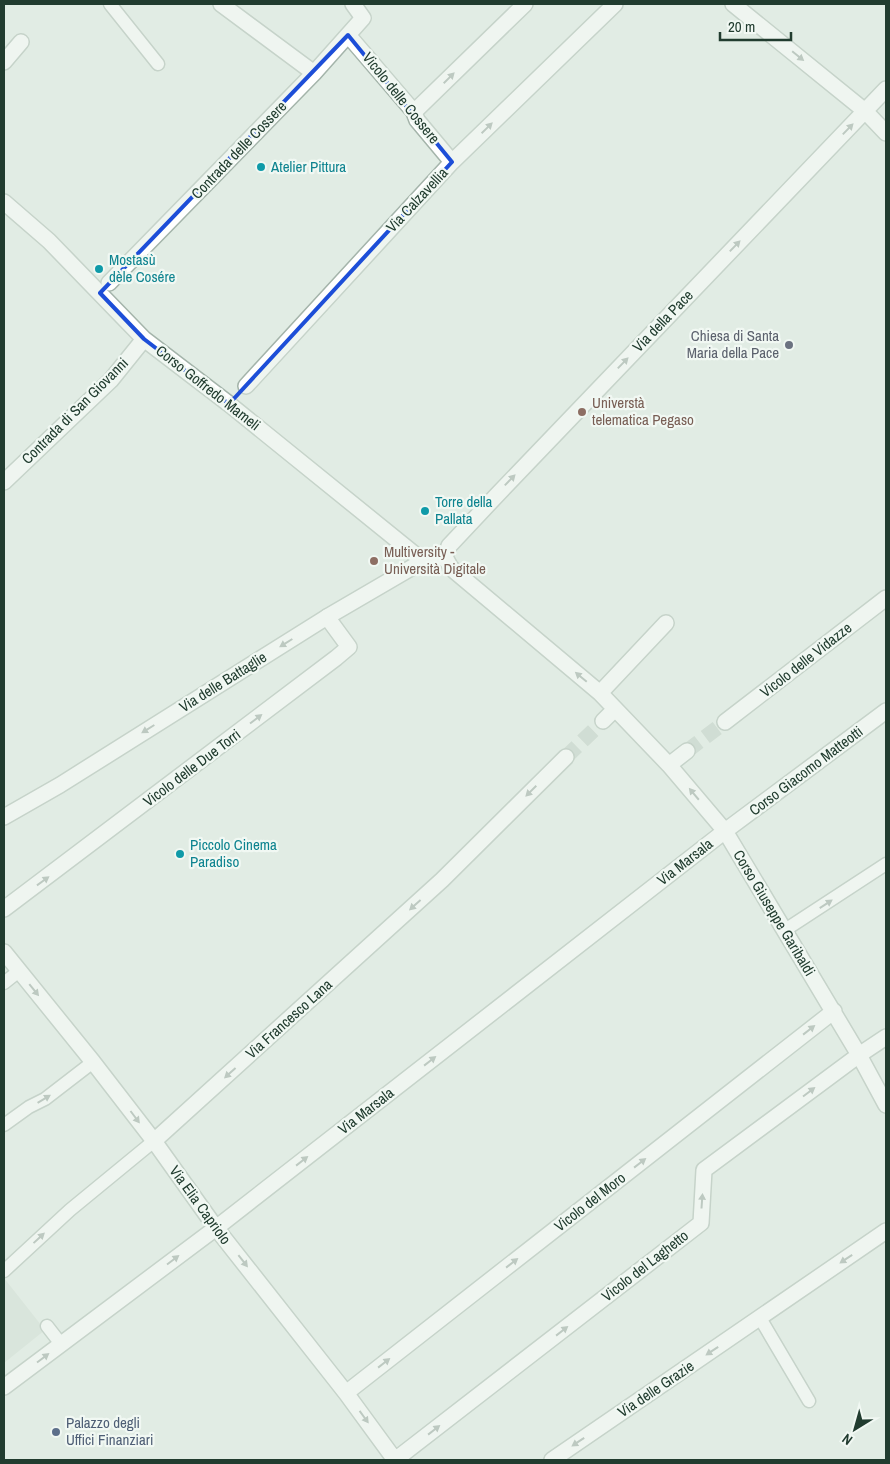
<svg xmlns="http://www.w3.org/2000/svg" width="890" height="1464" font-family="'Archivo Narrow',sans-serif">
  <style>
    .built { fill: #cfdbd3 }
    .lines { fill: none; stroke-linecap: round; stroke-linejoin: round }
    .minor-tunnel { stroke: #bbc9c0; stroke-width: 15; stroke-dasharray: 15 8; stroke-linecap: butt }
    .service-casing { stroke: #a4b4aa; stroke-width: 15 }
    .pedestrian-casing { stroke: #a4b4aa; stroke-width: 18 }
    .minor-casing { stroke: #a4b4aa; stroke-width: 18 }
    .service { stroke: #fff; stroke-width: 12 }
    .pedestrian { stroke: #fff; stroke-width: 15 }
    .minor { stroke: #fff; stroke-width: 15 }
    .oneway { fill: #909e97 }
    .marked { fill: none; stroke: #1d4ed8; stroke-width: 4; stroke-linejoin: round }
    .culture-dot { fill: #0f9aa8; stroke: #f1f8f3; stroke-width: 2 }
    .worship-dot { fill: #6b7280; stroke: #f1f8f3; stroke-width: 2 }
    .education-dot { fill: #8d6e63; stroke: #f1f8f3; stroke-width: 2 }
    .service-dot { fill: #5c6f8a; stroke: #f1f8f3; stroke-width: 2 }
    .labels { text-anchor: middle; stroke-width: 4.5; stroke-linejoin: round; paint-order: stroke }
    .street-label { font-size: 15px; fill: #213c2f; stroke: #f1f8f3 }
    .culture-label { font-size: 15px; fill: #0d838f; stroke: #f1f8f3; text-anchor: start }
    .worship-label { font-size: 15px; fill: #5b616d; stroke: #f1f8f3; text-anchor: end }
    .education-label { font-size: 15px; fill: #785e54; stroke: #f1f8f3; text-anchor: start }
    .service-label { font-size: 15px; fill: #4e5e75; stroke: #f1f8f3; text-anchor: start }
  </style>
  <rect width="100%" height="100%" fill="#e1ece4"/>
  <path class="built" d="M 4,1278 L 45,1330 L 4,1363 Z"/>
  <g class="lines">
    <path class="minor-tunnel" d="M 687,751 L 725,722
      M 566,757 L 603,721"/>
    <defs>
      <path id="service" d="M 110,4 L 158,64
        M 785,930 L 886,864
        M 4,983 L 19,971
        M 4,1125 L 29,1107 L 45,1099 L 93,1062
        M 4,1271 L 70,1210 L 154,1141
        M 760,1318 L 809,1401
        M 47,1326 L 61,1344"/>
      <path id="pedestrian" d="M 4,62 L 21,42
        M 4,202 L 49,241 L 144,339 L 229,404 L 423,561
        M 4,482 L 111,380 L 144,339
        M 327,617 L 423,561 L 445,557"/>
      <path id="minor" d="M 221,4 L 314,73
        M 733,4 L 865,111 L 886,133
        M 348,35 L 414,112 L 417,120 L 452,162
        M 886,89 L 497,495 L 449,546 L 445,557 L 451,568 L 600,693 L 669,765 L 725,831 L 859,1055 L 886,1105
        M 414,112 L 525,4
        M 109,283 L 314,73 L 363,18 L 353,4
        M 246,386 L 452,162 L 615,4
        M 600,693 L 666,623
        M 603,721 L 615,709
        M 725,722 L 886,598
        M 669,765 L 687,751
        M 4,817 L 60,785 L 327,617 L 349,647 L 336,658 L 4,909
        M 4,952 L 93,1062 L 154,1141 L 216,1228 L 346,1393 L 395,1460
        M 154,1141 L 442,880 L 566,757
        M 4,1387 L 216,1228 L 725,831 L 886,711
        M 346,1393 L 834,1011
        M 395,1460 L 701,1223 L 704,1170 L 859,1055 L 886,1037
        M 552,1460 L 886,1231"/>
    </defs>
    <use href="#service" class="service-casing"/>
    <use href="#pedestrian" class="pedestrian-casing"/>
    <use href="#minor" class="minor-casing"/>
    <use href="#service" class="service"/>
    <use href="#pedestrian" class="pedestrian"/>
    <use href="#minor" class="minor"/>
  </g>
  <defs><path id="oneway-solid" d="M-6-.8H1V-3.2L6.5 0L1 3.2V.8H-6Z" transform="scale(1.25)"/></defs>
  <g class="oneway">
    <use href="#oneway-solid" transform="translate(798 56) rotate(39)"/>
    <use href="#oneway-solid" transform="translate(449 78) rotate(-45)"/>
    <use href="#oneway-solid" transform="translate(487 128) rotate(-44)"/>
    <use href="#oneway-solid" transform="translate(848 129) rotate(-46)"/>
    <use href="#oneway-solid" transform="translate(735 246) rotate(-46)"/>
    <use href="#oneway-solid" transform="translate(623 363) rotate(-46)"/>
    <use href="#oneway-solid" transform="translate(510 480) rotate(-46)"/>
    <use href="#oneway-solid" transform="translate(286 643) rotate(148)"/>
    <use href="#oneway-solid" transform="translate(581 677) rotate(-140)"/>
    <use href="#oneway-solid" transform="translate(256 719) rotate(-37)"/>
    <use href="#oneway-solid" transform="translate(148 729) rotate(148)"/>
    <use href="#oneway-solid" transform="translate(531 791) rotate(135)"/>
    <use href="#oneway-solid" transform="translate(694 794) rotate(-130)"/>
    <use href="#oneway-solid" transform="translate(43 881) rotate(-36)"/>
    <use href="#oneway-solid" transform="translate(826 904) rotate(-33)"/>
    <use href="#oneway-solid" transform="translate(415 905) rotate(138)"/>
    <use href="#oneway-solid" transform="translate(34 990) rotate(51)"/>
    <use href="#oneway-solid" transform="translate(809 1030) rotate(-38)"/>
    <use href="#oneway-solid" transform="translate(430 1061) rotate(-38)"/>
    <use href="#oneway-solid" transform="translate(230 1073) rotate(138)"/>
    <use href="#oneway-solid" transform="translate(809 1092) rotate(-37)"/>
    <use href="#oneway-solid" transform="translate(44 1099) rotate(-31)"/>
    <use href="#oneway-solid" transform="translate(135 1117) rotate(53)"/>
    <use href="#oneway-solid" transform="translate(302 1161) rotate(-38)"/>
    <use href="#oneway-solid" transform="translate(640 1163) rotate(-38)"/>
    <use href="#oneway-solid" transform="translate(702 1201) rotate(-86)"/>
    <use href="#oneway-solid" transform="translate(39 1238) rotate(-43)"/>
    <use href="#oneway-solid" transform="translate(846 1259) rotate(146)"/>
    <use href="#oneway-solid" transform="translate(173 1260) rotate(-37)"/>
    <use href="#oneway-solid" transform="translate(243 1261) rotate(52)"/>
    <use href="#oneway-solid" transform="translate(512 1263) rotate(-38)"/>
    <use href="#oneway-solid" transform="translate(562 1331) rotate(-38)"/>
    <use href="#oneway-solid" transform="translate(712 1351) rotate(146)"/>
    <use href="#oneway-solid" transform="translate(43 1358) rotate(-37)"/>
    <use href="#oneway-solid" transform="translate(384 1363) rotate(-38)"/>
    <use href="#oneway-solid" transform="translate(364 1417) rotate(54)"/>
    <use href="#oneway-solid" transform="translate(434 1430) rotate(-38)"/>
    <use href="#oneway-solid" transform="translate(578 1442) rotate(146)"/>
  </g>
  <path d="M0 0H890V1464H0ZM 348,35 L 452,162 L 229,404 L 144,339 L 100,293 Z" fill="#e1ece4" fill-opacity=".55" fill-rule="evenodd"/>
  <path class="marked" d="M 348,35 L 452,162 L 229,404 L 144,339 L 100,293 Z"/>
  <g class="culture-dot">
    <circle cx="261" cy="167" r="5"/>
    <circle cx="99" cy="269" r="5"/>
    <circle cx="425" cy="511" r="5"/>
    <circle cx="180" cy="854" r="5"/>
  </g>
  <circle class="worship-dot" cx="789" cy="345" r="5"/>
  <g class="education-dot">
    <circle cx="582" cy="412" r="5"/>
    <circle cx="374" cy="561" r="5"/>
  </g>
  <circle class="service-dot" cx="56" cy="1432" r="5"/>
  <g class="labels">
    <g class="street-label">
      <text transform="translate(401 98) rotate(51)" y="5">Vicolo delle Cossere</text>
      <text transform="translate(239 150) rotate(-46)" y="5">Contrada delle Cossere</text>
      <text transform="translate(417 200) rotate(-47)" y="5">Via Calzavellia</text>
      <text transform="translate(663 321) rotate(-46)" y="5">Via della Pace</text>
      <text transform="translate(208 388) rotate(38)" y="5">Corso Goffredo Mameli</text>
      <text transform="translate(75 411) rotate(-45)" y="5">Contrada di San Giovanni</text>
      <text transform="translate(806 660) rotate(-38)" y="5">Vicolo delle Vidazze</text>
      <text transform="translate(223 682) rotate(-32)" y="5">Via delle Battaglie</text>
      <text transform="translate(192 768) rotate(-37)" y="5">Vicolo delle Due Torri</text>
      <text transform="translate(806 771) rotate(-37)" y="5">Corso Giacomo Matteotti</text>
      <text transform="translate(685 862) rotate(-38)" y="5">Via Marsala</text>
      <text transform="translate(774 913) rotate(59)" y="5">Corso Giuseppe Garibaldi</text>
      <text transform="translate(289 1019) rotate(-42)" y="5">Via Francesco Lana</text>
      <text transform="translate(366 1111) rotate(-38)" y="5">Via Marsala</text>
      <text transform="translate(590 1202) rotate(-38)" y="5">Vicolo del Moro</text>
      <text transform="translate(200 1205) rotate(54)" y="5">Via Elia Capriolo</text>
      <text transform="translate(645 1266) rotate(-38)" y="5">Vicolo del Laghetto</text>
      <text transform="translate(656 1389) rotate(-34)" y="5">Via delle Grazie</text>
    </g>
    <g class="culture-label">
      <text x="271" y="172">Atelier Pittura</text>
      <text x="109" y="265">Mostasù<tspan x="109" dy="17">dèle Cosére</tspan></text>
      <text x="435" y="507">Torre della<tspan x="435" dy="17">Pallata</tspan></text>
      <text x="190" y="850">Piccolo Cinema<tspan x="190" dy="17">Paradiso</tspan></text>
    </g>
    <g class="worship-label">
      <text x="779" y="341">Chiesa di Santa<tspan x="779" dy="17">Maria della Pace</tspan></text>
    </g>
    <g class="education-label">
      <text x="592" y="408">Universtà<tspan x="592" dy="17">telematica Pegaso</tspan></text>
      <text x="384" y="557">Multiversity -<tspan x="384" dy="17">Università Digitale</tspan></text>
    </g>
    <g class="service-label">
      <text x="66" y="1428">Palazzo degli<tspan x="66" dy="17">Uffici Finanziari</tspan></text>
    </g>
  </g>
  <rect width="890" height="1464" fill="none" stroke="#213c2f" stroke-width="10"/>
  <g transform="translate(855 1429) rotate(217)" stroke="#f1f8f3" stroke-width="4" paint-order="stroke">
  <path d="M0-4L9 19L0 12L-9 19Z" fill="#213c2f"/>
  <text y="-8" font-size="14" font-weight="bold" text-anchor="middle" fill="#213c2f">N</text>
  </g>
  <path d="M720 32v8h71v-8" fill="none" stroke="#213c2f" stroke-width="2.5"/>
  <text x="728" y="32" font-size="15" fill="#213c2f" stroke="#f1f8f3" stroke-width="4" paint-order="stroke">20 m</text>
</svg>
